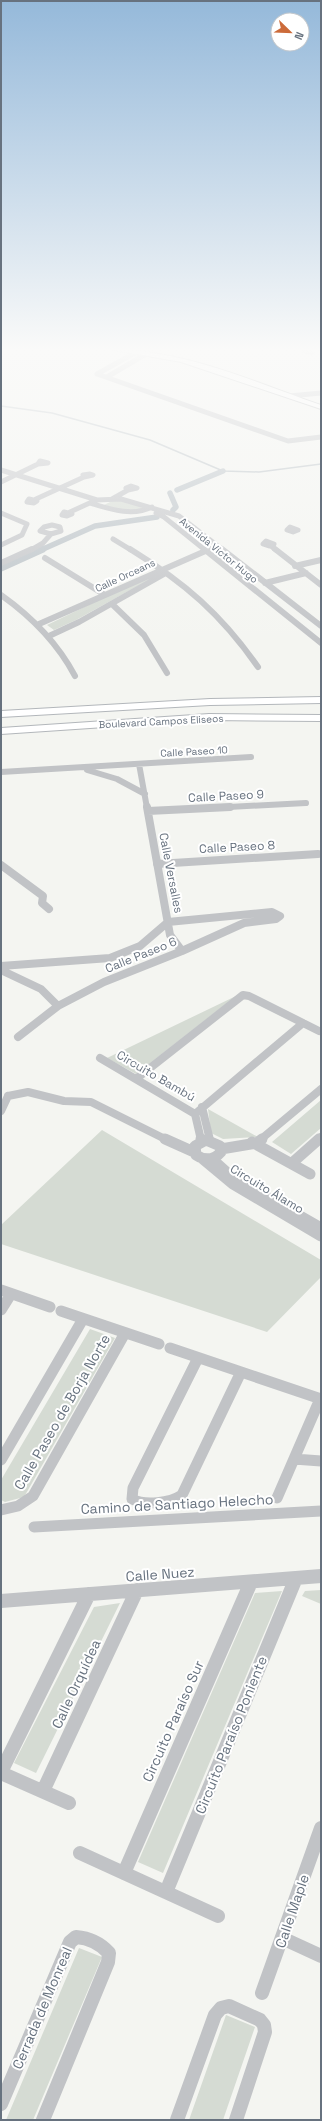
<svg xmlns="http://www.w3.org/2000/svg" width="322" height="2121" font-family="'Space Grotesk',sans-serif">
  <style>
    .green { fill: #d5dbd3 }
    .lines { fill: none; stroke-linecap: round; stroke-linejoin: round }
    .stream { stroke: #b9c1c6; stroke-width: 1.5 }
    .canal-far1 { stroke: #b9c1c6; stroke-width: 5.5 }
    .canal { stroke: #b9c1c6; stroke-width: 7 }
    .secondary-casing { stroke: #b3b7bb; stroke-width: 2 }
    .primary-casing { stroke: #b2b5b9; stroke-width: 2 }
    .minor-far4 { stroke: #c1c3c6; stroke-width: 5 }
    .minor-far3 { stroke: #c1c3c6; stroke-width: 6 }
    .minor-far2 { stroke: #c1c3c6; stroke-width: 8 }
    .minor-far1 { stroke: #c1c3c6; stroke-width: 11 }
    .minor { stroke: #c1c3c6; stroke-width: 14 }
    .secondary { fill: #fff; fill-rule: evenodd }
    .primary { fill: #fff; fill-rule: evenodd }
    .labels { text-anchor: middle; stroke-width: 4; stroke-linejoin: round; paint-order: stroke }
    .far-street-label { font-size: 10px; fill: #67727f; stroke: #fff }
    .street-label { font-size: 12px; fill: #67727f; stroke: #fff }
    .near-street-label { font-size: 14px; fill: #67727f; stroke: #fff }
  </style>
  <rect width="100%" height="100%" fill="#f4f5f1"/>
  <path class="green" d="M 116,499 L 144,507 L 142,510 L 125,511 L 104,505 Z
    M 163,572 L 76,620 L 54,630 L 47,625 L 128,586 Z
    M 236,996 L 136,1074 L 107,1058 Z
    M 321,1100 L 321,1128 L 291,1154 L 272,1142 Z
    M 208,1109 L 258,1137 L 223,1139 L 211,1133 Z
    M 102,1130 L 321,1260 L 321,1277 L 267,1332 L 1,1244 L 1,1225 Z
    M 90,1329 L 115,1338 L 24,1497 L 5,1502 L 1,1500 L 1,1480 Z
    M 321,1590 L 321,1604 L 302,1596 L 305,1591 Z
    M 282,1591 L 163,1873 L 138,1862 L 255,1593 Z
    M 120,1603 L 36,1773 L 14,1763 L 94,1607 Z
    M 79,1948 L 102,1957 L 33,2120 L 6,2120 Z
    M 226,2015 L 255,2027 L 223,2120 L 189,2120 Z"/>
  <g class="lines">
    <path class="stream" d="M 1,406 L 52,413 L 150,440 L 223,471 L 259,472 L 321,464"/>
    <path class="canal-far1" d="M 177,490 L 223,471
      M 170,493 L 176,507 L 173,510
      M 41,550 L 95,526 L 157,517"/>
    <path class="canal" d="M 1,568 L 43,549"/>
    <defs>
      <path id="secondary" d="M 321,697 L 321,703 L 210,705 L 1,717 L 1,711 L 210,699 Z
        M 209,714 L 321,715 L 321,721 L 209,720 L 1,734 L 1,728 Z"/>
      <path id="primary" d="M 114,350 C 185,350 254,382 321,405 L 321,409 L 181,362 Z"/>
    </defs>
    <use href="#secondary" class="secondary-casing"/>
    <use href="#primary" class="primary-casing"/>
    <path class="minor-far4" d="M 302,350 L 312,353
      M 97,374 L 288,441 L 321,437
      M 97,374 L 140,350
      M 107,377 L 151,351
      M 289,396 L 321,393
      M 40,461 L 48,463 L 38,464 Z
      M 1,470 L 97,500 L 121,499 L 179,516 L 223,550
      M 90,474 L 93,475 L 84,477 L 83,475 Z
      M 1,482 L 38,464
      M 131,486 L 137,488 L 128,490 L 126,488 Z
      M 29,499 L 37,501 L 34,503 L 27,502 Z
      M 36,499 L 84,477
      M 112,499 L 128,490
      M 90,503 C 110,509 132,517 152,507
      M 64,512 L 72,514 L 67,516 L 62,515 Z
      M 70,512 L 94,501
      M 1,513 L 27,524 L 22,535 L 1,545
      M 156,513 L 164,517 L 205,550
      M 52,525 L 60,527 L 61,531 L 51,534 L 40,531 L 44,527 Z
      M 290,527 L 298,530 L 293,532 L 287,530 Z
      M 113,539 L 131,550
      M 266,541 L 274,544 L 269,546 L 263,544 Z
      M 271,546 L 276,550
      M 31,550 L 43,543 L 51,534
      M 207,550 L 210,549"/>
    <path class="minor-far3" d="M 130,549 C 185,583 221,614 258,667
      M 204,549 L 321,643
      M 222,549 L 321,626
      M 275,549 L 321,585
      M 45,558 L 105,595
      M 1,563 L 32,549
      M 295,566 L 321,560
      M 265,583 L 306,573
      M 1,595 C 32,617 57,642 75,676
      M 112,604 L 144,635 L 167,673
      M 39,624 L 210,549
      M 49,636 L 79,622 L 164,574
      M 139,764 L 147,808
      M 87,770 L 117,779 L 145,794
      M 1,772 L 251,757
      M 210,808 L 306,803"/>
    <path class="minor-far2" d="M 147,807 L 170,935 L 182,951
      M 148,811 L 230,807
      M 157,864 L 318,854
      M 1,865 L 43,896 L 42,903 L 49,909
      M 1,966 L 110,958 L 140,946 L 168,922
      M 1,970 L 41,989 L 58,1006
      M 18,1037 L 58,1006 L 104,982 L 182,951 L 244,923 L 276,919 L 280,916 L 272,912 L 168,922
      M 100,1058 L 195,1114 L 201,1140
      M 136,1079 L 243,995 L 249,996 L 319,1031
      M 8,1096 L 28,1092 L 64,1101 L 91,1102 L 167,1140
      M 202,1107 L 210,1140
      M 1,1111 L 8,1096
      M 195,1114 L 303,1023
      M 260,1140 L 321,1089
      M 317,1140 L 321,1137"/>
    <path class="minor-far1" d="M 165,1139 L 194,1152
      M 201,1139 L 201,1141
      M 206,1140 L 220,1146 L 221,1152 C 214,1160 205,1161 196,1155 L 195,1146 Z
      M 252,1142 L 310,1174
      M 221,1149 L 257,1143 L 262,1139
      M 203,1159 L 233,1184 L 321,1236
      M 212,1159 L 232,1177 L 321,1228
      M 292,1163 L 319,1139
      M 1,1290 L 50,1307
      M 1,1310 L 11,1294
      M 61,1311 L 159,1344
      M 170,1348 L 321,1399
      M 198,1358 L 133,1488 L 132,1499 C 145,1506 170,1503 182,1495 L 241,1372
      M 294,1459 L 321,1461
      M 1,1460 L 83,1319
      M 277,1498 L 320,1399
      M 1,1510 L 18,1506 L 33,1496 L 125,1333
      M 34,1527 L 321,1511"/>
    <path class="minor" d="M 1,1601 L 321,1576
      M 1,1772 L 89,1594
      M 1,1773 L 69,1803
      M 43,1791 L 137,1590
      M 80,1853 L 218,1916
      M 124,1873 L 251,1582
      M 166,1892 L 296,1578
      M 282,1938 L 321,1956
      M 262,1993 L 321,1828
      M 1,2104 L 70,1942 L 76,1937 C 89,1938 100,1943 109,1953 L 108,1962 L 43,2120
      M 177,2120 L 215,2015 L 221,2008 L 229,2006 L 260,2020 L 264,2025 L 265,2032 L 236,2120"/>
    <use href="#secondary" class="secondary"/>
    <use href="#primary" class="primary"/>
  </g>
  <linearGradient id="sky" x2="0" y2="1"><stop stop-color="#95b9da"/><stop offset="0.54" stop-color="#fafaf9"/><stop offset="1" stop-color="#fafaf9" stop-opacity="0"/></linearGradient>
  <rect width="322" height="647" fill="url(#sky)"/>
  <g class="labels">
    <g class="far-street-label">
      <text transform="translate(219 550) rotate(39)" y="4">Avenida Víctor Hugo</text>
      <text transform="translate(125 575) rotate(-25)" y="4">Calle Orceans</text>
      <text transform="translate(161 721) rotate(-3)" y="4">Boulevard Campos Eliseos</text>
      <text transform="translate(194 751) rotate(-3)" y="4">Calle Paseo 10</text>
    </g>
    <g class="street-label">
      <text transform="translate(226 796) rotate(-3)" y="4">Calle Paseo 9</text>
      <text transform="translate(237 847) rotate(-3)" y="4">Calle Paseo 8</text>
      <text transform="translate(171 873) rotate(79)" y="4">Calle Versalles</text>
      <text transform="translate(141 955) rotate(-22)" y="4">Calle Paseo 6</text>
      <text transform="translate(156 1076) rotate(30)" y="4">Circuito Bambú</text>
      <text transform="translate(267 1189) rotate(31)" y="4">Circuito Álamo</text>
    </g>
    <g class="near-street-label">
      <text transform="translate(62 1412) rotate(-60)" y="5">Calle Paseo de Borja Norte</text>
      <text transform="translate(177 1504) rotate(-3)" y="5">Camino de Santiago Helecho</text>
      <text transform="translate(160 1574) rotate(-4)" y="5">Calle Nuez</text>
      <text transform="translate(76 1684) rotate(-65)" y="5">Calle Orquídea</text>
      <text transform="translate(173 1721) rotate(-66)" y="5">Circuito Paraíso Sur</text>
      <text transform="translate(231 1735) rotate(-68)" y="5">Circuito Paraíso Poniente</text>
      <text transform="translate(292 1911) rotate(-71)" y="5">Calle Maple</text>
      <text transform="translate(42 2008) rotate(-67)" y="5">Cerrada de Monreal</text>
    </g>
  </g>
  <rect width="322" height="2121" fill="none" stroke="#67727f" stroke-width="4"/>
  <g transform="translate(290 32) rotate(113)"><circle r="19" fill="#ffffff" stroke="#c2c7cc"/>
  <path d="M0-3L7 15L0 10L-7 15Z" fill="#cc6b3a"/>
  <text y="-6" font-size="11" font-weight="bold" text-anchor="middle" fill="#67727f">N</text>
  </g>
</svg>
